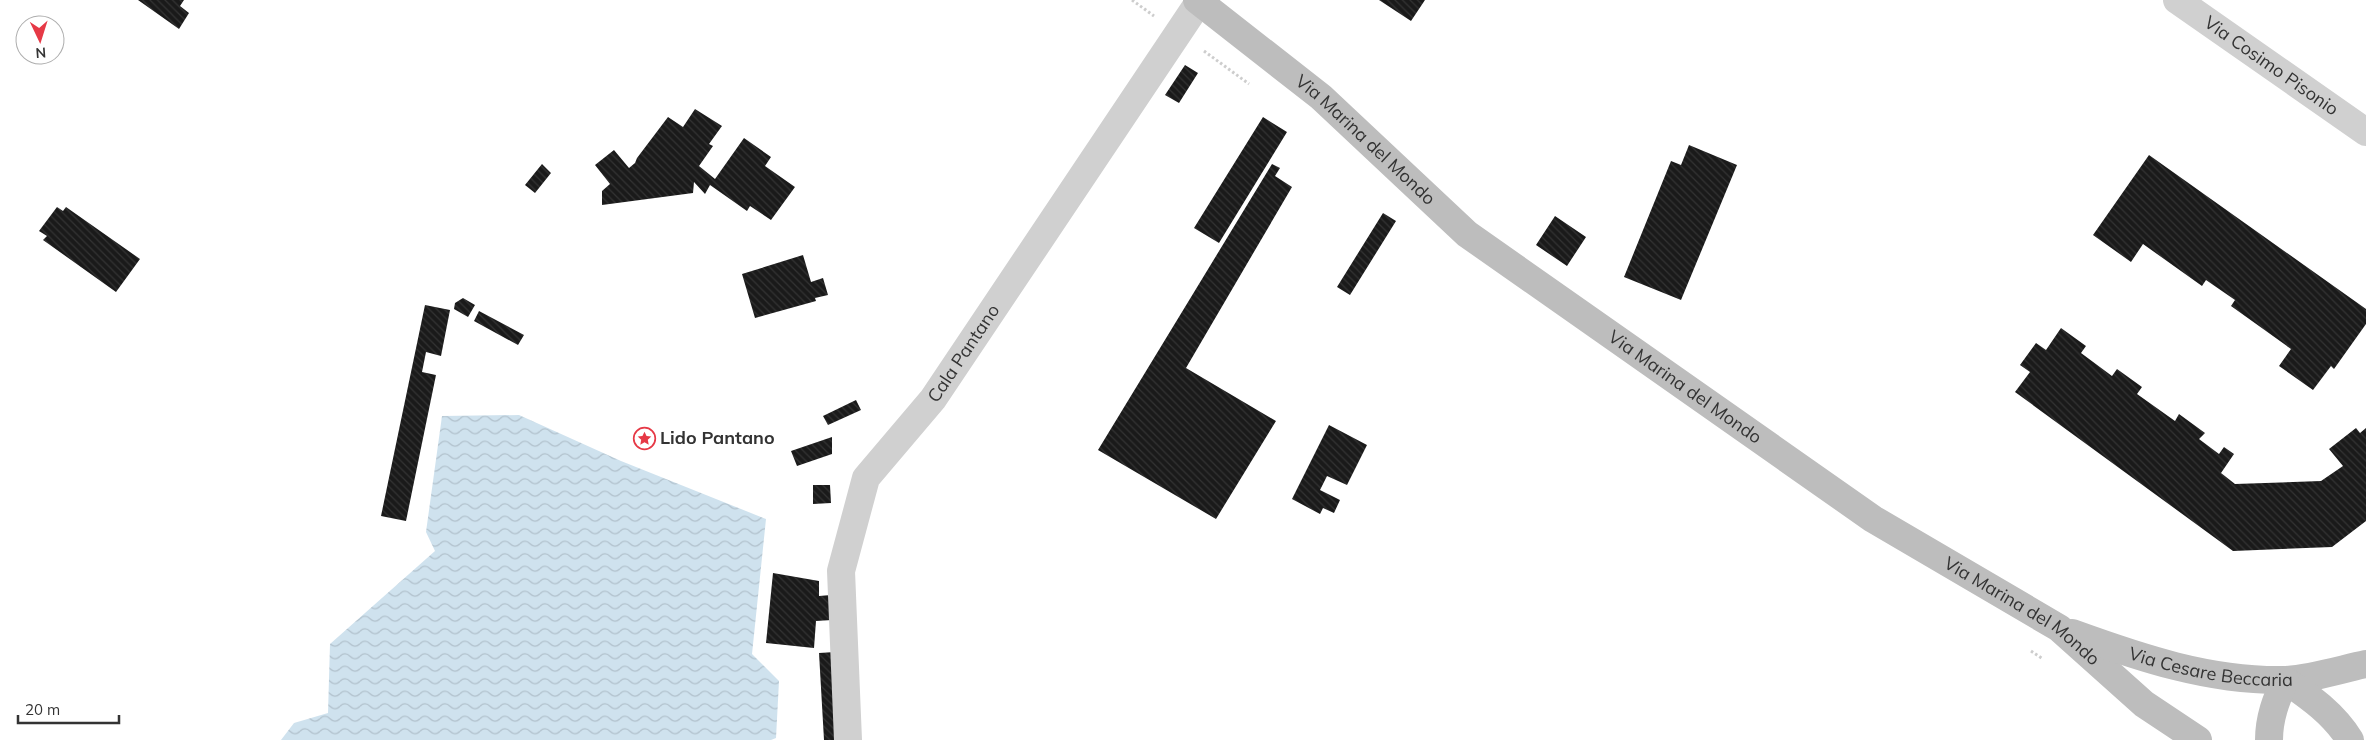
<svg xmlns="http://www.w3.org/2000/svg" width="2366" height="740" font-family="Mulish,sans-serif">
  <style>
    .water { fill: url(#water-waves) }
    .building { fill: url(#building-back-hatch) }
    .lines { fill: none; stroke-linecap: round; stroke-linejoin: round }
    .path { stroke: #cdcdcd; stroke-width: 3; stroke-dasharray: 2.5 2.5; stroke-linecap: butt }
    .street { stroke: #d0d0d0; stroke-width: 28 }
    .secondary { stroke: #bdbdbd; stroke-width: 28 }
    .labels { text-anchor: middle; stroke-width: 5; stroke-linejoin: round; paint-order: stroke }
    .street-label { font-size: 18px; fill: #333; stroke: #fff }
    .poi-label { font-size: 18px; font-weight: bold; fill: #333; stroke: #fff; text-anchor: start }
  </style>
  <defs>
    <pattern id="water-waves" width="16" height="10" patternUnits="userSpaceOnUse" patternTransform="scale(1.25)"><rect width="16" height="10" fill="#cfe2ee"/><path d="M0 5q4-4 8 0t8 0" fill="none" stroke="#b2c2cd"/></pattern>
    <pattern id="building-back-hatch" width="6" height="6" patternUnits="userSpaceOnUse" patternTransform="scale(1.25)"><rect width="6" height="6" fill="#1a1a1a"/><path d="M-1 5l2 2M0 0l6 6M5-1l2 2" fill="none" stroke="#333"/></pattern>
  </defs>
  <rect width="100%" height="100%" fill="#fff"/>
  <path class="water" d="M 519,415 L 621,461 L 766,519 L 752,654 L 779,681 L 776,738 L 771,740 L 281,740 L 294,723 L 328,713 L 330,644 L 435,551 L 426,532 L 442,416 Z"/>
  <path class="building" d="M 138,0 L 184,0 L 180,6 L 189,13 L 179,29 Z
    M 1379,0 L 1425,0 L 1411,21 Z
    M 1185,65 L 1198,73 L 1179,103 L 1165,95 Z
    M 695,109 L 722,126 L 709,144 L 713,146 L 699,166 L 715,179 L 744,138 L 771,157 L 765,166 L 795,187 L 771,220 L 750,206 L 747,211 L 710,185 L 705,194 L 694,182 L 693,193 L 602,205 L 602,191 L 610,184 L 595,165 L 614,150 L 629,168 L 635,163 L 637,158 L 668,117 L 683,127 Z
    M 1263,117 L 1287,132 L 1219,243 L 1194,228 Z
    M 1689,145 L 1737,165 L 1681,300 L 1624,277 L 1671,161 L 1681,165 Z
    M 2149,155 L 2366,309 L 2366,324 L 2334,369 L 2331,366 L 2313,390 L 2279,366 L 2291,349 L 2231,306 L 2235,300 L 2206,280 L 2202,286 L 2143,244 L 2131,262 L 2093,235 Z
    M 542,164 L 551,173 L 535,193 L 525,185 Z
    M 1272,164 L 1280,168 L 1275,176 L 1292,187 L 1186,368 L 1276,421 L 1216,519 L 1098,450 Z
    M 57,207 L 63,211 L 66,207 L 140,259 L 116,292 L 43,240 L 47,236 L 39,231 Z
    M 1383,213 L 1396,221 L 1350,295 L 1337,287 Z
    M 1555,216 L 1586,237 L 1567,266 L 1536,245 Z
    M 803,255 L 811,282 L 823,278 L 828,295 L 815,298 L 816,301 L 755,318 L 742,274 Z
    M 463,298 L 475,305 L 468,317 L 454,309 L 455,303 Z
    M 425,305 L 450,310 L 441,356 L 426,352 L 422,372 L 436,375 L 406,521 L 381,516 Z
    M 479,311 L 524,335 L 518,345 L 474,321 Z
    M 2061,328 L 2086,346 L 2081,353 L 2112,376 L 2117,369 L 2142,387 L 2137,394 L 2175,421 L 2179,414 L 2205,433 L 2199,439 L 2219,454 L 2224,447 L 2234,454 L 2221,473 L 2235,484 L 2321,481 L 2343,466 L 2329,449 L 2356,428 L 2360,433 L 2366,428 L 2366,521 L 2332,547 L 2233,551 L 2015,392 L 2030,372 L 2020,365 L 2036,343 L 2046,350 Z
    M 856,400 L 861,410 L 828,425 L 823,416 Z
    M 1329,425 L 1367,445 L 1347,485 L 1327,476 L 1320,490 L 1340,500 L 1334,513 L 1323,508 L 1320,514 L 1292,499 Z
    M 832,437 L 832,454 L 797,466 L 791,451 Z
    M 813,485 L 830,485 L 831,503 L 813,504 Z
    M 773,573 L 819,581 L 819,596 L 831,595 L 832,620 L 816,621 L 814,648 L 766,643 Z
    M 835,652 L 841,740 L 824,740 L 819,653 Z"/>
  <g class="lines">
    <path class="path" d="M 1132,0 L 1154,16
      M 1204,51 L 1249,84
      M 2031,651 L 2043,659"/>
    <g class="street">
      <path id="s1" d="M 2177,0 L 2366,132"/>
      <path id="s2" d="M 848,740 L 841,571 L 866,478 L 933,399 L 1199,2"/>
    </g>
    <g class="secondary">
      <path id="s3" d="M 1197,0 L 1321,97 L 1467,234 L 1873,519 L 2059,628 L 2144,704 L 2198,740"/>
      <path id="s4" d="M 2072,633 C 2141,658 2209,681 2283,680 C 2307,680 2342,669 2366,664"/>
      <path d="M 2285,680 C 2310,697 2334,714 2350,740"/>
      <path d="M 2269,740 C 2269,718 2276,700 2285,680"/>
    </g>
  </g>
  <defs>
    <symbol id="sight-ring" viewBox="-11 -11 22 22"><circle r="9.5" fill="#fff" stroke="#e63946" stroke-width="1.5"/><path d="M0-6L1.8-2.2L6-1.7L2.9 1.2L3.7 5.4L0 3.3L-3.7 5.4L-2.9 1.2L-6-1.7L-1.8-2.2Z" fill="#e63946"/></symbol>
  </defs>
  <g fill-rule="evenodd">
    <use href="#sight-ring" x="632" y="426" width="25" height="25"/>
  </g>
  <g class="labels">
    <g class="street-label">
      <text dy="6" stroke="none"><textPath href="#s1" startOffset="115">Via Cosimo Pisonio</textPath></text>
      <text dy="6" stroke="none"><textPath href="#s3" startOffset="219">Via Marina del Mondo</textPath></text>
      <text dy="6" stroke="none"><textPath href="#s2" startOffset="424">Cala Pantano</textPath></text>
      <text dy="6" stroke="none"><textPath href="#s3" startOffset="624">Via Marina del Mondo</textPath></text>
      <text dy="6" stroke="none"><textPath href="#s3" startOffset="1029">Via Marina del Mondo</textPath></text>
      <text dy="6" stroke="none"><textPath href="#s4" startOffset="144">Via Cesare Beccaria</textPath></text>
    </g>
    <g class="poi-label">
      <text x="660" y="444">Lido Pantano</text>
    </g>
  </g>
  <g transform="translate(40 40) rotate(176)"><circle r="24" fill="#ffffff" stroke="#adadad"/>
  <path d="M0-4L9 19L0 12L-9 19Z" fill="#e63946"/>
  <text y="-8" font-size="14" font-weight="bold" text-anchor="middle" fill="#333333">N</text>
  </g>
  <path d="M18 715v8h101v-8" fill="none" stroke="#333333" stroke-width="2.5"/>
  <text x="25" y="715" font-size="15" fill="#333333" stroke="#ffffff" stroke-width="4" paint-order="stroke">20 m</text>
</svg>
